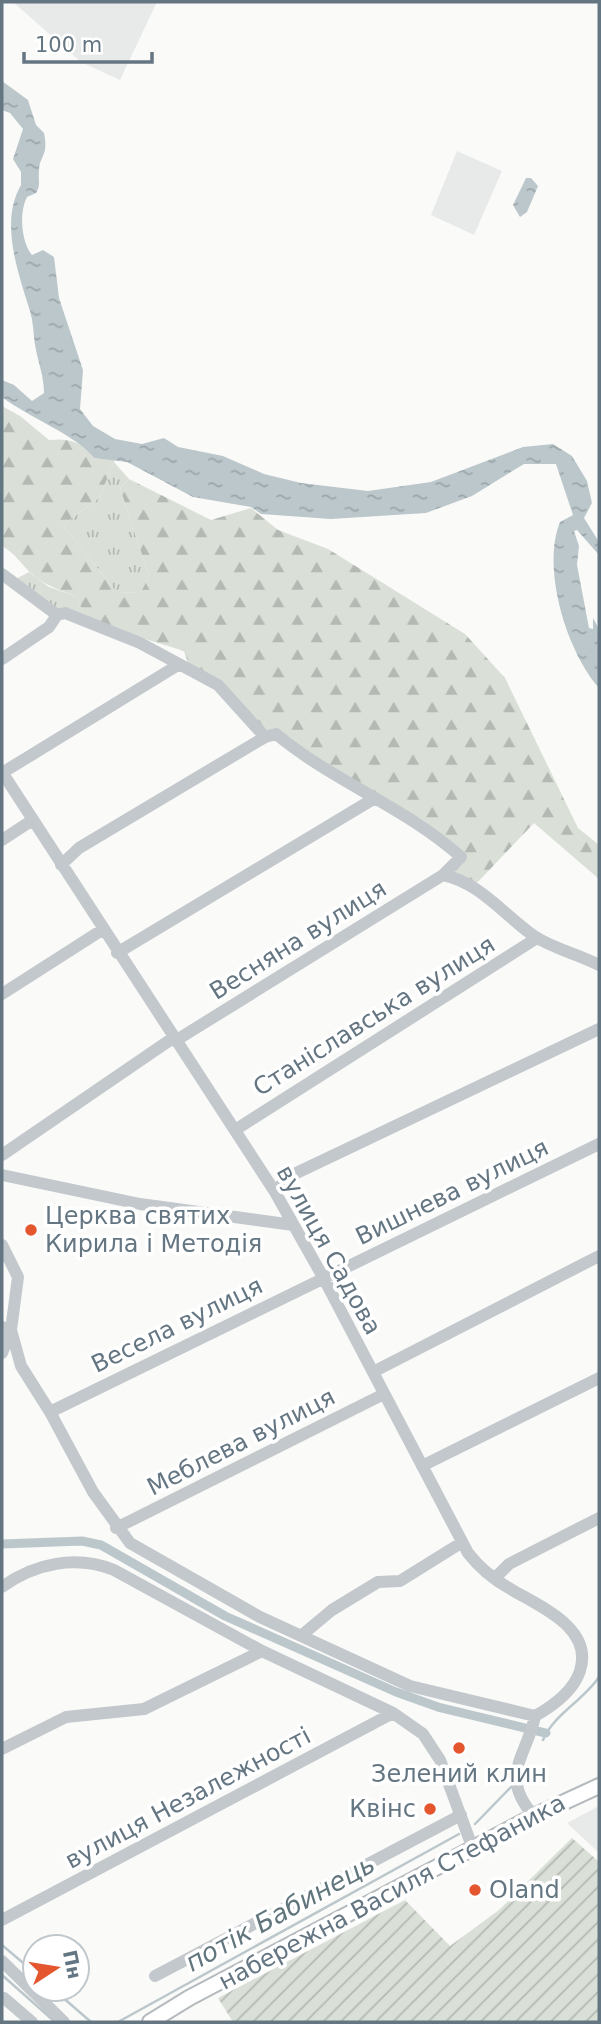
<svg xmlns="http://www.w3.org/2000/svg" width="601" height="2024" font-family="'DejaVu Sans',sans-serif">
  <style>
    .built { fill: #e8e9e9 }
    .grass { fill: url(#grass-tufts) }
    .forest { fill: url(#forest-firs) }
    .garden { fill: url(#garden-furrows) }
    .water { fill: url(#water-ripples) }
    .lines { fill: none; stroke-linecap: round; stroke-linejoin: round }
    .stream { stroke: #bbc7cb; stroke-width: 2.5 }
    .canal { stroke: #bbc7cb; stroke-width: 9 }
    .major-casing { stroke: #b5babe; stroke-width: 18 }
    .minor { stroke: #c3c8cc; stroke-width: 12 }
    .major { stroke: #fff; stroke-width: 14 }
    .poi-dot { fill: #e4572e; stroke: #fff; stroke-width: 2.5 }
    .labels { text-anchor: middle; stroke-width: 7; stroke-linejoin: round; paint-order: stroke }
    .street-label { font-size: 24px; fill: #657683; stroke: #fff }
    .poi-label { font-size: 24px; fill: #657683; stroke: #fff; text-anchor: start }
    .water-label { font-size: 26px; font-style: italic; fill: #60757c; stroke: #fff }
  </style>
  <defs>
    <pattern id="grass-tufts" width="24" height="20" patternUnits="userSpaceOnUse" patternTransform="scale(1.75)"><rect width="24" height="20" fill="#dadfd7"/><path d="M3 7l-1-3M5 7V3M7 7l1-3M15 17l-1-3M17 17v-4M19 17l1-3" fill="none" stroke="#b4b9b4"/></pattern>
    <pattern id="forest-firs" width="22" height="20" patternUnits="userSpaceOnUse" patternTransform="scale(1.75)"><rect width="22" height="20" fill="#dadfd7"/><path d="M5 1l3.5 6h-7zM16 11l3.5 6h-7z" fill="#b4b9b4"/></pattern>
    <pattern id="garden-furrows" width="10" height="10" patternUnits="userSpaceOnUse" patternTransform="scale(1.75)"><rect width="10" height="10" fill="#dadfd7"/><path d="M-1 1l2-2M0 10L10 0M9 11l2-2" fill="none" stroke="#b4b9b4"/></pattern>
    <pattern id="water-ripples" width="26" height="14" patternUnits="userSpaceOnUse" patternTransform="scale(1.75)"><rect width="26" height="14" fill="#bbc7cb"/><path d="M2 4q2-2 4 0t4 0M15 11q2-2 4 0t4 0" fill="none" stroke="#9ca6aa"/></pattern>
  </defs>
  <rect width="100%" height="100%" fill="#fafaf8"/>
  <path class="built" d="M 13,2 L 157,2 L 120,80 L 81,62 Z
    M 457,151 L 502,171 L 474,235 L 431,215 Z
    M 599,1806 L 599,1853 L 567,1823 Z"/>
  <path class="grass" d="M 114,462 L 129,479 L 120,488 L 149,576 L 141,592 L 117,593 L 63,525 L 99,498 Z
    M 29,572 L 49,587 L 76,596 L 87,621 L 65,613 L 12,581 Z"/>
  <path class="forest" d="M 2,406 L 20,416 L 49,440 C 70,438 80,441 94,458 L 115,460 L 99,498 L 63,525 L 117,593 L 141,592 L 149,576 L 120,488 L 129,479 L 211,520 L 251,508 L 278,530 L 328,549 L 465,634 L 505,678 L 578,828 L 599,845 L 599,879 L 534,823 L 473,887 L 443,875 L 461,857 L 276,735 L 265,737 L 229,694 L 190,669 L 184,651 L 87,621 L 76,596 C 59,590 44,585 31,573 C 19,562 17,555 2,546 Z"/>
  <path class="garden" d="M 572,1838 L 599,1862 L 599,2022 L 233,2022 L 218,1998 L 405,1900 L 450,1946 L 499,1910 Z"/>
  <path class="water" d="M 2,81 L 28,100 L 36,125 L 44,133 C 49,157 39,155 39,171 C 38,181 41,185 36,193 L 27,197 C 19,212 21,242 32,255 L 43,250 L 54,257 L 59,298 L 83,370 L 80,409 L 93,426 L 115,439 L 142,444 L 164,438 L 178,447 L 223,456 L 264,474 L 301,483 L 368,491 L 431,482 L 523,447 L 553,444 L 572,456 L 587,481 L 592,503 L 584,518 L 599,542 L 599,555 L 577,530 L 574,531 L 579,546 L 577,565 L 589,628 L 593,629 L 593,618 L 599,629 L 599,688 C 567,652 541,569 560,522 L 573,515 L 556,464 L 524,464 L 472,496 L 426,513 L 331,519 L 261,514 L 251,507 L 193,497 L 127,462 L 94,458 C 76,435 28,417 2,397 L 2,380 L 14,385 L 32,401 L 44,393 C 44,377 39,365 36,350 C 33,336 34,322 29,308 C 17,269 0,221 21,185 L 21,172 L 13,159 L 23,129 L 10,113 L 2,110 Z
    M 526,178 L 531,178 L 538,186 L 527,212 L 520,217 L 513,205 Z"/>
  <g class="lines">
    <path class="stream" d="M 543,1740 C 553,1715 584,1700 599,1677
      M 475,1824 L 512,1786
      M 2,1945 L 35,1973
      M 2,1975 L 55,2022
      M 53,1989 L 91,2022
      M 118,2022 L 459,1834"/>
    <path class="canal" d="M 2,1544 L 82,1541 L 101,1545 L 225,1616 L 396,1692 L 438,1707 L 546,1733"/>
    <defs>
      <path id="major" d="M 150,2022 L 189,1998 L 534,1816 L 599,1786"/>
    </defs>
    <use href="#major" class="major-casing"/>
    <path class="minor" d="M 2,574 L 57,615
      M 57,615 L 65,613 L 140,643 L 218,685 L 265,737 L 276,734 C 334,782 405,807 461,857 L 443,875 C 479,882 504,915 534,936 C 554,949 578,954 599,965
      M 2,659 L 49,627 L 57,615
      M 2,772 L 275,1192 L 323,1277 L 468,1553 C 479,1567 493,1579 509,1588 C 538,1606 594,1627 580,1671 C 573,1692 553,1706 535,1716 C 527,1756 498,1776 534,1816
      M 2,773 L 178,665
      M 2,840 L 31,821
      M 61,865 L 79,848 L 265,737
      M 117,953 L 375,798
      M 2,994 L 102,930
      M 175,1041 L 443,875
      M 235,1130 L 537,938
      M 2,1155 L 173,1038
      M 2,1175 L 140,1204 L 293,1225
      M 275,1192 L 288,1177 L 599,1029
      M 2,1245 L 18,1277 L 11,1330 L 21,1366 L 50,1412 L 93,1492 L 130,1543 L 260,1617 L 410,1686 L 535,1716
      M 2,1327 L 11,1330 L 2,1353
      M 373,1372 L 599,1256
      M 50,1412 L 599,1144
      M 422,1466 L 599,1378
      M 116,1528 L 384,1394
      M 495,1578 L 509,1564 L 599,1518
      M 2,1587 C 35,1563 76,1555 114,1570 L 262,1651 L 393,1713 L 423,1734 L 440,1760 L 473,1849
      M 302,1635 L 332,1610 L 378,1582 L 400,1581 L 461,1543
      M 2,1749 L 66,1717 L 144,1709 L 262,1651
      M 2,1920 L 393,1713
      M 2,1961 L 64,2022
      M 155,1976 L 461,1815
      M 4,1998 L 32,2022"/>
    <use href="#major" class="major"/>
  </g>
  <g class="poi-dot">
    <circle cx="31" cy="1230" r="7"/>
    <circle cx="459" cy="1748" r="7"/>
    <circle cx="430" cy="1809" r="7"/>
    <circle cx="475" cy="1890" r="7"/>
  </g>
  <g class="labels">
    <g class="street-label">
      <text transform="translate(298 940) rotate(-32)" y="8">Весняна вулиця</text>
      <text transform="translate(374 1016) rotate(-32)" y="8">Станіславська вулиця</text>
      <text transform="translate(452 1192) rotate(-26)" y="8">Вишнева вулиця</text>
      <text transform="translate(329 1250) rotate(61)" y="8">вулиця Садова</text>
      <text transform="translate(177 1325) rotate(-26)" y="8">Весела вулиця</text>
      <text transform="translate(241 1442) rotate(-27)" y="8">Меблева вулиця</text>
      <text transform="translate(188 1798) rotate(-28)" y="8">вулиця Незалежності</text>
      <text transform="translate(392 1892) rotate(-28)" y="8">набережна Василя Стефаника</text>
    </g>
    <g class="poi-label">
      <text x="45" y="1224">Церква святих<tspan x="45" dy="28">Кирила і Методія</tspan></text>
      <text x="459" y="1782" text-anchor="middle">Зелений клин</text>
      <text x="416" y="1817" text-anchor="end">Квінс</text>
      <text x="489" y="1898">Oland</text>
    </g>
    <g class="water-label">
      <text transform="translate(280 1913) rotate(-29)" y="9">потік Бабинець</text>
    </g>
  </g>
  <rect width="601" height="2024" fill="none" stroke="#657683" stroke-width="7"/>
  <g transform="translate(56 1968) rotate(78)"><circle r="33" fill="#ffffff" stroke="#c1c8cd" stroke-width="2"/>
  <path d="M0-5L12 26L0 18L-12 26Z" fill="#e4572e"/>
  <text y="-10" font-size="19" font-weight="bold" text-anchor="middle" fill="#657683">Пн</text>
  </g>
  <path d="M24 52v10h128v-10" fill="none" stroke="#657683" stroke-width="3.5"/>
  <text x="35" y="52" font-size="21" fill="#657683" stroke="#ffffff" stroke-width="5" paint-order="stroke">100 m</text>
</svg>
